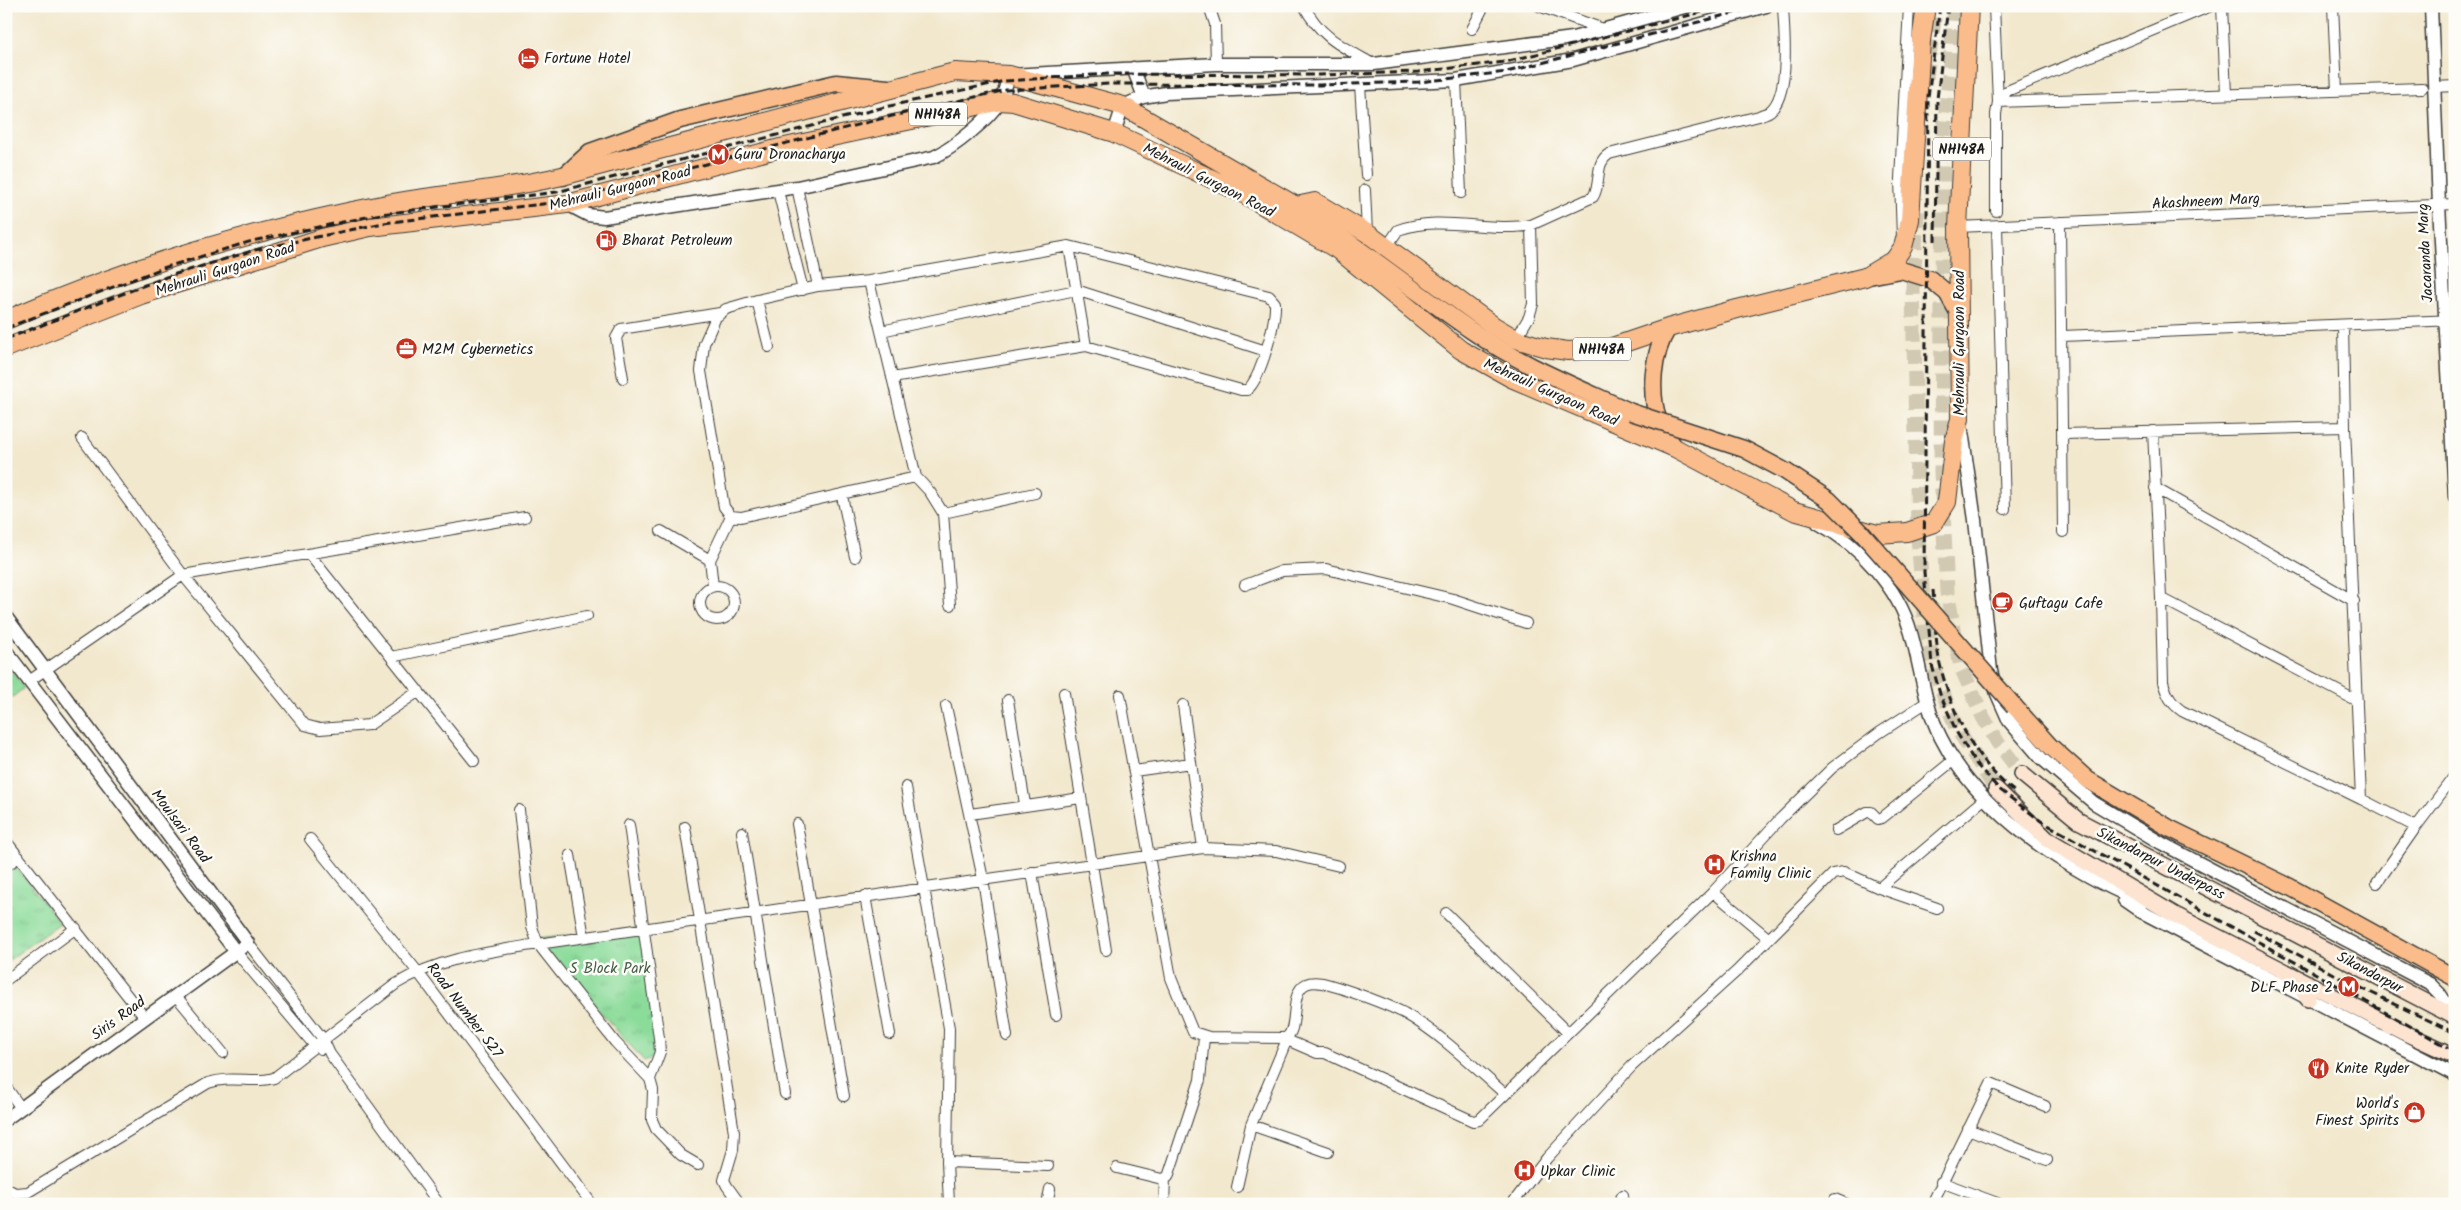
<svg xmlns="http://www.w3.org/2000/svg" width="2461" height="1210" font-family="Kalam,sans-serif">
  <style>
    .grass { fill: url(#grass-tufts); stroke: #547c5b }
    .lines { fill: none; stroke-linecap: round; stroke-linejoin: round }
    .secondary-tunnel { stroke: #d2c9b3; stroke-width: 15; stroke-dasharray: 15 8; stroke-linecap: butt }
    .minor-casing { stroke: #3c3b37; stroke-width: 12 }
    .tertiary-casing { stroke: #3c3b37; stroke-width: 15 }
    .secondary-casing { stroke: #3c3b37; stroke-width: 18 }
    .primary-casing { stroke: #3c3b37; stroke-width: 19 }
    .trunk-casing { stroke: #3c3b37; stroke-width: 20 }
    .minor { stroke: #fff; stroke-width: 10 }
    .tertiary { stroke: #fff; stroke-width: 12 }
    .secondary { stroke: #fde4d1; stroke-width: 15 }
    .primary { stroke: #fabc8b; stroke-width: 16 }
    .trunk { stroke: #fabc8b; stroke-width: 18 }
    .rail { stroke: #1c1c1c; stroke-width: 3; stroke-dasharray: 8 4; stroke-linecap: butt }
    .primary-bridge-casing { stroke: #3c3b37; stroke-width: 19; stroke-linecap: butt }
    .primary-bridge { stroke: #fabc8b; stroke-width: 16 }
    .labels { text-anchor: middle; stroke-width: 5; stroke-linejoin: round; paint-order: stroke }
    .shield { fill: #fdfcf7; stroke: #605f5e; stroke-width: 1 }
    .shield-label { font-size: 14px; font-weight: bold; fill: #1c1c1c }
    .poi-label { font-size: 15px; fill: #1c1c1c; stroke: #fdfcf7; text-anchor: start }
    .street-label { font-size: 15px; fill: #1c1c1c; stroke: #fdfcf7 }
    .park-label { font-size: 15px; fill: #435f48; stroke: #fdfcf7 }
  </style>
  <defs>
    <pattern id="grass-tufts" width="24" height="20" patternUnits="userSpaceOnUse" patternTransform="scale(1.25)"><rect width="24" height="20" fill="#8bdb9a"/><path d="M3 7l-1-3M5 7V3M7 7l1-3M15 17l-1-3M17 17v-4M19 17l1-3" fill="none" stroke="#77bb84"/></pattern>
  </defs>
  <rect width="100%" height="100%" fill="#fdfcf7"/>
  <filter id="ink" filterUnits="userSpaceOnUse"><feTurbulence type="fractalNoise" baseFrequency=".02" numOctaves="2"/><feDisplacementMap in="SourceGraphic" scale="10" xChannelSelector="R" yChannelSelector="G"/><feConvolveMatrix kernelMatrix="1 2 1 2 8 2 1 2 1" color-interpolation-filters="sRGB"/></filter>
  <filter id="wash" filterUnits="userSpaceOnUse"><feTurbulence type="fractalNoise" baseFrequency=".0096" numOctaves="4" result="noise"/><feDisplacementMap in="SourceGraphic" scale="20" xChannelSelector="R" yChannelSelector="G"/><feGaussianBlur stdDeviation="1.12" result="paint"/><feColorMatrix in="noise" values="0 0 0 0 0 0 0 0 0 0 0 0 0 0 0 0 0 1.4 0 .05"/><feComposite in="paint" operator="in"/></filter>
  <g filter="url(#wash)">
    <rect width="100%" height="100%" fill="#f2e8ce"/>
    <path class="grass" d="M 6,663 L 24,688 L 6,702 Z
      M 16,867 L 60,923 L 6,962 L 6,874 Z
      M 640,928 L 659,1055 L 644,1061 L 536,939 Z"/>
  </g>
  <g filter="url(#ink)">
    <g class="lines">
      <path class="secondary-tunnel" d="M 1955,6 L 1943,146 L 1941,471 L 1947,592 L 1961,667 L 1983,717 L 1998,743 L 2022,774
        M 1926,78 L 1936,6
        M 1917,211 L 1913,287 L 1918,536 L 1925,626 L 1935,672 L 1956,727 L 1996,789"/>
      <defs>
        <path id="minor" d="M 1209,6 L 1215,24 L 1216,64
          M 1304,6 C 1321,38 1343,47 1373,64
          M 1539,6 L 1603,29
          M 1994,6 L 1998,102
          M 2222,6 L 2226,94
          M 2333,6 L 2337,91
          M 1472,29 L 1484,6
          M 1456,80 L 1461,193
          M 1360,85 L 1366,175
          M 2435,87 L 2455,86
          M 1998,102 L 2007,91 L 2211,6
          M 797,187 L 818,286
          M 1365,190 L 1367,233
          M 778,191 L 803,290
          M 1996,211 L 1996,114 L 1998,102 L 2422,88
          M 2060,222 L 2063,532
          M 1997,226 L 2005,509
          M 1958,227 L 2455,204
          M 1902,237 L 1900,179 L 1909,6
          M 1069,246 L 1086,346
          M 1386,248 L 1398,230 C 1441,214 1488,233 1531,225
          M 869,281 L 916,477 L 930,492 L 943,513 L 950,605
          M 757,300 L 769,347
          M 881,331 L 1076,290 L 1266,351
          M 2062,336 L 2455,320
          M 1516,339 L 1529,317 L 1533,304 L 1531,225 L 1593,197 C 1602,183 1594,163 1609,154 L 1759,116 C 1763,114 1768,113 1770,111 C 1791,94 1784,30 1783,6
          M 623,378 L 616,338 L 621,329 L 720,313
          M 892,378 L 1086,346 L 1241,390 L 1247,390 C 1261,379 1276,321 1275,303 L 1269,296 L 1069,246 L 869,281 L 818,286 L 757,300 L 726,309 L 716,317 L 704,344 L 701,371 L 724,507 L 731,516 L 741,517 L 916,477
          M 2345,427 L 2361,799 L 2416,827 L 2455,775
          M 2153,431 L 2161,598
          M 2063,434 L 2345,427 L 2343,325
          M 82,438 L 183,575 L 305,725 L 320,729 L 369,725 L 419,691
          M 2155,488 L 2354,601
          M 842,496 L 855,557
          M 943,513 L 1035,493
          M 661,531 L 710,560
          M 309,554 L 474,761
          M 1245,585 L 1282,571 L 1326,569 L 1453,599 L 1526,623
          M700 603a17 17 0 1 1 34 0a17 17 0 1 1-34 0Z
          M 713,586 L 710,560 L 731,516
          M 391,657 L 587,616
          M 29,681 L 183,575 L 525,517
          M 1064,693 L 1106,950
          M 1120,695 L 1171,978 L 1193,1032 L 1209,1037 L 1285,1038 C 1300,1031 1288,993 1306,984 C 1317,979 1332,986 1343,989 C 1364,996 1384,1003 1404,1013 C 1441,1034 1473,1066 1505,1094
          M 1008,700 L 1025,804
          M 2357,701 L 2161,598 L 2163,682 C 2167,696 2171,703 2182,711 L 2361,799
          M 1183,705 L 1203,848
          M 946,706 L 983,879 L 1007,1036
          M 1134,771 L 1191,763
          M 906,787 L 949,1028 L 947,1162 L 1048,1166
          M 519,810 L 532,927 L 538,944 L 615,1042 L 650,1079 L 653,1090 L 652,1120 L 656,1129 L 681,1155 L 698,1165
          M 970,814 L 1081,798
          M 797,824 L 844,1096
          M 629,825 L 659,1038 L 660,1052 L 650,1079
          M 685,827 L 734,1132 L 733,1150 L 724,1180 L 727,1186 L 740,1204
          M 1836,830 L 1867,812 L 1871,812 L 1878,819 L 1882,818 L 1955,759
          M 742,832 L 785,1094
          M 310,839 L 417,971 L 592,1204
          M 6,841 L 145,1018
          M 570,855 L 584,937
          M 6,866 L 19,857
          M 1032,872 L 1056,1015
          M 2377,883 L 2416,827
          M 1879,888 L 1937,908
          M 1713,892 L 1768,938
          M 865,896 L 890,1034
          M 1446,913 L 1568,1033
          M 248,943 L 323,1039 L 330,1054 L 439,1204
          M 236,952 L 315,1046 L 321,1049
          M 6,980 L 76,928
          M 176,996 L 223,1053
          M 1287,1040 L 1317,1053 L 1325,1053 L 1473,1121 L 1479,1120 L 1713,892 L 1780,819 L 1832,768 L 1879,733 L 1927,702
          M 6,1087 L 21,1108
          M 1251,1125 L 1328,1152
          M 1968,1129 L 2047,1160
          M 947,1162 L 949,1204
          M 1117,1168 L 1162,1179 L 1168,1177 L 1200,1080 L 1204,1037
          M 1941,1182 L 2000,1204
          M 1237,1187 L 1251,1125 L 1288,1037
          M 6,1188 L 15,1193 L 28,1192 L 208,1083 C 233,1075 254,1084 274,1078 L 396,984 C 438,958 489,952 538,944 L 1203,848 L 1276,851 L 1339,866
          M 1835,1199 L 1847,1204
          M 1047,1204 L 1050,1189
          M 1164,1204 L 1165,1178
          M 1512,1204 L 1547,1158 L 1632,1066 L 1737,971 L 1833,874 L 1844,872 L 1879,888 L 1984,799
          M 1617,1204 L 1623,1195
          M 1932,1204 L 1991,1083 L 2045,1106"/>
        <path id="tertiary" d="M 2431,6 L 2439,205 L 2455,497
          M 1133,68 L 1144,97
          M 1114,133 L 1123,106 L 1143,97 L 1166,93 L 1456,80 L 1573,60 L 1766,6
          M 567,204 L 588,215 L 604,217 L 797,187 L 934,157 C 955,147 988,120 1000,101 C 1005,94 1006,83 1009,75 L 1216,64 L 1374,64 L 1573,38 L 1688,6
          M 1961,424 L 1975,520 L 1991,671 L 1997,694 L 2009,721 L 2041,758 L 2094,803 L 2161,843 L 2430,984 L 2440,994 L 2455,1017
          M 1818,523 C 1859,545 1898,587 1911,633 C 1921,668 1924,705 1941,738 C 1979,813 2067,871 2143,902
          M 6,617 L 248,943 L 6,1119
          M 6,651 L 236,952
          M 2124,900 L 2140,911 L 2455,1075"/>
        <path id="secondary" d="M 2022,774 L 2079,821 L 2455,1017
          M 1996,789 L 2047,839 L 2175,915 L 2405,1033 L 2455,1056
          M 2295,978 L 2308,999"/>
        <path id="primary" d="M 563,177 L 590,152 L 680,120 L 836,83 L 888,88
          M 1296,206 C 1357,245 1413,290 1472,331 C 1521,365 1577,387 1631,412
          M 1869,276 L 1901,270 L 1930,279 L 1947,293 L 1958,312
          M 1668,328 C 1652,354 1649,393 1659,422 C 1662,431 1670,440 1675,448
          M 2014,706 L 2050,746 L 2088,780 L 2169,828 L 2290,887 L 2455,978"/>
        <path id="trunk" d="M 6,320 C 127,267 253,230 382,205 C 454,191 528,189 598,166 L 955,72 L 1009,75 L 1123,106 L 1296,206 L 1315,202 L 1367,233 L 1494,326 L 1516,339 L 1546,348 L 1568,351 L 1609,348 L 1668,328 L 1737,309 L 1865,277 L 1895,259 L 1903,247 L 1910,220 L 1921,41 L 1926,6
          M 6,348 L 141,295 L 322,238 L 370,227 L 567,204 L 780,148 L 1001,101 L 1013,102 L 1114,133 L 1244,194 L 1338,250 L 1461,350 L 1511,378 L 1675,448 L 1794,511 L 1877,534 L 1907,532 L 1934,523 L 1947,502 L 1954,441 L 1960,419 L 1958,227 L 1969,6"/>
      </defs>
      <use href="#minor" class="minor-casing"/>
      <use href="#tertiary" class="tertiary-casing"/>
      <use href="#secondary" class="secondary-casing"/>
      <use href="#primary" class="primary-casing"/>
      <use href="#trunk" class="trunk-casing"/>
      <use href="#minor" class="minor"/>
      <use href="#tertiary" class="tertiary"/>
      <use href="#secondary" class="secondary"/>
      <use href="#primary" class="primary"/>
      <use href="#trunk" class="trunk"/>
      <path class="rail" d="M 1940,6 L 1928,98 L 1924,572 L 1932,665 L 1940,694 L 1957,733 L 1977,765 L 1999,789 L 2041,821 L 2455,1051
        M 1935,241 L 1937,99 L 1948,6
        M 6,328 L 163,268 L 252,241 L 381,214 L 557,192 L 885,107 L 1005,81 L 1108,74 L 1320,75 L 1418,72 L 1505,62 L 1726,6
        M 6,339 L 166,277 L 255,250 L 383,223 L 559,202 L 888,117 L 1006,90 L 1109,84 L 1320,85 L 1419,82 L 1507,72 L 1760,6
        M 1933,590 C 1935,614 1935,640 1940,664 C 1951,712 1975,762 2015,792
        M 2254,931 L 2351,983 L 2455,1033"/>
      <defs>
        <path id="primary-bridge" d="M 1631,412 L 1744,449 L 1785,471 L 1829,500 L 1861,532 L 2014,706"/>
      </defs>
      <use href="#primary-bridge" class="primary-bridge-casing"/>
      <use href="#primary-bridge" class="primary-bridge"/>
    </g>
  </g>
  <defs>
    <symbol id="hotel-disc" viewBox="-11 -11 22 22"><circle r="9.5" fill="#c8321e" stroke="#fdfcf7"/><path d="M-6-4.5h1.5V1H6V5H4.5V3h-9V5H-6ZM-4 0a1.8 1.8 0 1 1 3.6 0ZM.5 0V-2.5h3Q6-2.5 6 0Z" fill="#fff"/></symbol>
    <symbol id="metro-disc" viewBox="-11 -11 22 22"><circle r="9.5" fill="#c8321e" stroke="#fdfcf7"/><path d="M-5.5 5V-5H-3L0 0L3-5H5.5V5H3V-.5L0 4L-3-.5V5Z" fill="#fff"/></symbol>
    <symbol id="fuel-disc" viewBox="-11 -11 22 22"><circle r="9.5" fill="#c8321e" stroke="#fdfcf7"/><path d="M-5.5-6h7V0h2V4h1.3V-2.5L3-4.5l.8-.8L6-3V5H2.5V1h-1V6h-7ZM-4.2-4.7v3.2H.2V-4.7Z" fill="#fff"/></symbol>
    <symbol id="office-disc" viewBox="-11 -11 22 22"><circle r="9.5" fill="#c8321e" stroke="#fdfcf7"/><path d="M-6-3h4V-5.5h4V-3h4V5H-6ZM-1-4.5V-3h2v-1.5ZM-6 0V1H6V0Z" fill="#fff"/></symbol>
    <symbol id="cafe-disc" viewBox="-11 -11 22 22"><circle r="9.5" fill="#c8321e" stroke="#fdfcf7"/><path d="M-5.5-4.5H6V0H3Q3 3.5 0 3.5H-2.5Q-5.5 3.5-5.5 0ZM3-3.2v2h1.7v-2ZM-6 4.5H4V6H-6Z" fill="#fff"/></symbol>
    <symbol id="hospital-disc" viewBox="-11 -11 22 22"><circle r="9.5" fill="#c8321e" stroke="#fdfcf7"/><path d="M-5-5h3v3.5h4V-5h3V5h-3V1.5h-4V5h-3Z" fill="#fff"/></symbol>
    <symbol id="restaurant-disc" viewBox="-11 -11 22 22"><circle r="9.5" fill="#c8321e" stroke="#fdfcf7"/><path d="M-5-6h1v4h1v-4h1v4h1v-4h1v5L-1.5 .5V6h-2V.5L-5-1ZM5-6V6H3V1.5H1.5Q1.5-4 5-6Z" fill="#fff"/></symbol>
    <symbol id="shop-disc" viewBox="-11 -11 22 22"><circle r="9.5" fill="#c8321e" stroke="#fdfcf7"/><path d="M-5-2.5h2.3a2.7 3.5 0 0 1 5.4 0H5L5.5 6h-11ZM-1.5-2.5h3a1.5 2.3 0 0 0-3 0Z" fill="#fff"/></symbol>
  </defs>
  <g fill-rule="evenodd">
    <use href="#hotel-disc" x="516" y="46" width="25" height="25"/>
    <use href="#metro-disc" x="706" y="142" width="25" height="25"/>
    <use href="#fuel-disc" x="594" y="228" width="25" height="25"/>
    <use href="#office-disc" x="394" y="336" width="25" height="25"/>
    <use href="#cafe-disc" x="1990" y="590" width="25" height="25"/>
    <use href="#hospital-disc" x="1702" y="852" width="25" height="25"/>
    <use href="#metro-disc" x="2336" y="974" width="25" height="25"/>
    <use href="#restaurant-disc" x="2306" y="1056" width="25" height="25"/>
    <use href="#shop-disc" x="2402" y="1100" width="25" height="25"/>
    <use href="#hospital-disc" x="1512" y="1158" width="25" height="25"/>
  </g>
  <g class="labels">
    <g class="shield">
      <rect x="909" y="102.5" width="58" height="23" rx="4"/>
      <rect x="1933" y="137.5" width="58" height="23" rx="4"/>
      <rect x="1573" y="337.5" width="58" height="23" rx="4"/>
    </g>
    <g class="shield-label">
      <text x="938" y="119">NH148A</text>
      <text x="1962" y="154">NH148A</text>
      <text x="1602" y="354">NH148A</text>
    </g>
    <g class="poi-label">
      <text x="544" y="63">Fortune Hotel</text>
      <text x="734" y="159">Guru Dronacharya</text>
      <text x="622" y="245">Bharat Petroleum</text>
      <text x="422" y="354">M2M Cybernetics</text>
      <text x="2019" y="608">Guftagu Cafe</text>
      <text x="1730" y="861">Krishna<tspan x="1730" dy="17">Family Clinic</tspan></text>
      <text x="2333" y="992" text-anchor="end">DLF Phase 2</text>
      <text x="2335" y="1073">Knite Ryder</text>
      <text x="2399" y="1108" text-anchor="end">World's<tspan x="2399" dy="17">Finest Spirits</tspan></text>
      <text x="1540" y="1176">Upkar Clinic</text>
    </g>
    <g class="street-label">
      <text transform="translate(1209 180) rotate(27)" y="5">Mehrauli Gurgaon Road</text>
      <text transform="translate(620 188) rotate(-14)" y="5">Mehrauli Gurgaon Road</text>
      <text transform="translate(2206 201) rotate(-3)" y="5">Akashneem Marg</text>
      <text transform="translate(2425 253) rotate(-93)" y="5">Jacaranda Marg</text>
      <text transform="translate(225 269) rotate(-18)" y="5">Mehrauli Gurgaon Road</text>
      <text transform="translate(1959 343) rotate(-90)" y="5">Mehrauli Gurgaon Road</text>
      <text transform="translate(1551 392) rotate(24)" y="5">Mehrauli Gurgaon Road</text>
      <text transform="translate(181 826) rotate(53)" y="5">Moulsari Road</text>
      <text transform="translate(2161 863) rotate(27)" y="5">Sikandarpur Underpass</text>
      <text transform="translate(2370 972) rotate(28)" y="5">Sikandarpur</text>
      <text transform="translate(465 1010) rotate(53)" y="5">Road Number S27</text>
      <text transform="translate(118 1018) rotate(-36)" y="5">Siris Road</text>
    </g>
    <g class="park-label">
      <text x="610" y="973">S Block Park</text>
    </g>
  </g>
  <rect width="2461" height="1210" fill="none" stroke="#fdfcf7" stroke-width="25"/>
</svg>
